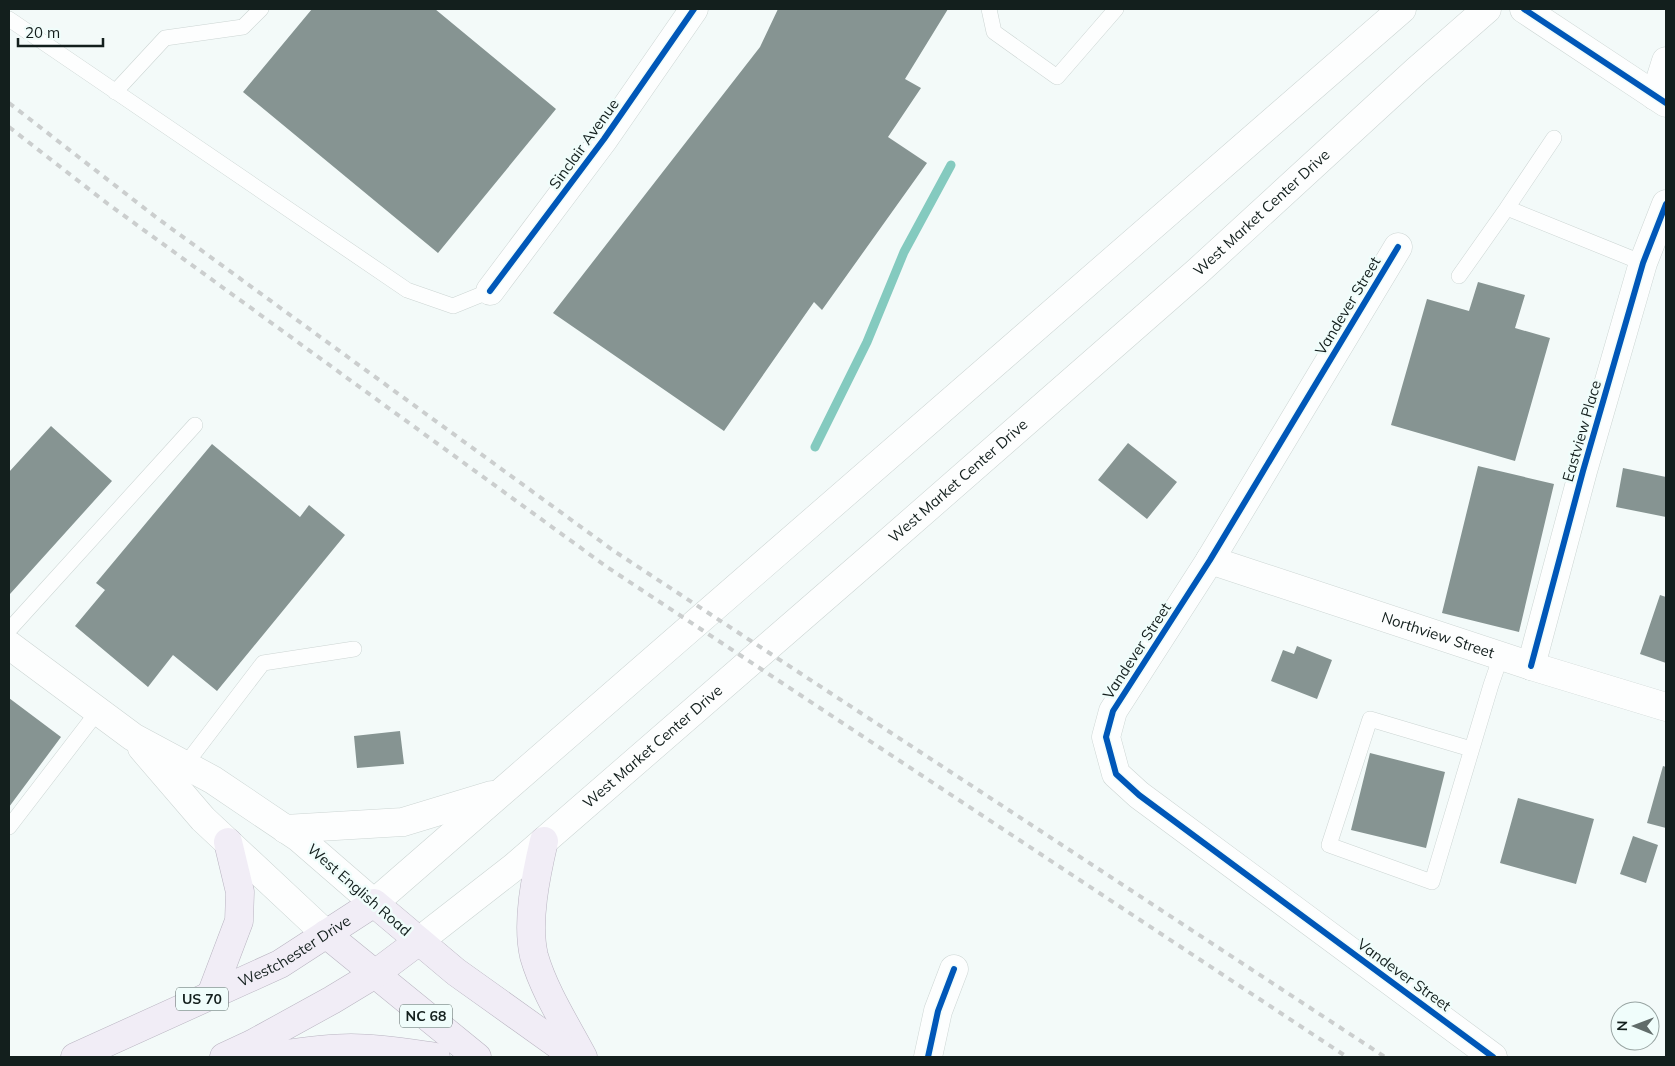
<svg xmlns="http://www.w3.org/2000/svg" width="1675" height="1066" font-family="Mulish,sans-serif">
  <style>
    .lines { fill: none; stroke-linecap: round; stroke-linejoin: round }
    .stream { stroke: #84cabf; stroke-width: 9 }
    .building { fill: #869492 }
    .service-casing { stroke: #ccd5d3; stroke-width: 16 }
    .minor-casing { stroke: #ccd5d3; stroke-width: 29 }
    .tertiary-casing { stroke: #ccd5d3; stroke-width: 29 }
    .secondary-casing { stroke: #ccd5d3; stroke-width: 29 }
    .primary-casing { stroke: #b9b4c1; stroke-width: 29 }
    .service { stroke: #fdfefe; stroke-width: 15 }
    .minor { stroke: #fdfefe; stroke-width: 28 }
    .tertiary { stroke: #fdfefe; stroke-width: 28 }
    .secondary { stroke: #fdfefe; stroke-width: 28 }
    .primary { stroke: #f1edf6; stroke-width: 28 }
    .rail { stroke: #cbcece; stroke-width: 4; stroke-dasharray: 6 6; stroke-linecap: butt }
    .cycleway-casing { stroke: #f0fdfb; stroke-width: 9 }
    .cycleway { stroke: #0057b8; stroke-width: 6 }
    .labels { text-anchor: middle; stroke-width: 5; stroke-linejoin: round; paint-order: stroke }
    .shield { fill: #f0fdfb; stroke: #556260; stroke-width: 1 }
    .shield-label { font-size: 14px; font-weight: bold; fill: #131f1d }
    .street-label { font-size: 15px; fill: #131f1d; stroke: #f0fdfb }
  </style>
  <rect width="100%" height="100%" fill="#f3faf9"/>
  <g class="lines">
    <path class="stream" d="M 815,447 L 867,342 L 904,252 L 951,165"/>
  </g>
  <path class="building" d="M 312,9 L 435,9 L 556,109 L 438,253 L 243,92 Z
    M 778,9 L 948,9 L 905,79 L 921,88 L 888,137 L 927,163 L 822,310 L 814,302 L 724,431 L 553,313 L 760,47 Z
    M 1478,282 L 1525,295 L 1515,328 L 1550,338 L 1515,461 L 1391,425 L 1427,299 L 1469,311 Z
    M 51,426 L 112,481 L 10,594 L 9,593 L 9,472 Z
    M 1128,443 L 1177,482 L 1147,519 L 1098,480 Z
    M 212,444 L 300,517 L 309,505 L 345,535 L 217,691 L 173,655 L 148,687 L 75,626 L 105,590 L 96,583 Z
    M 1478,466 L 1554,484 L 1519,632 L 1442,613 Z
    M 1623,468 L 1666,477 L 1666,517 L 1616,507 Z
    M 1660,595 L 1666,597 L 1666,663 L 1640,654 Z
    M 1297,646 L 1332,660 L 1317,699 L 1271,681 L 1283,650 L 1294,654 Z
    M 9,698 L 61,737 L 9,807 Z
    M 400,731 L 404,764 L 357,768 L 354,736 Z
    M 1370,753 L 1445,772 L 1426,848 L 1351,830 Z
    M 1663,766 L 1666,767 L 1666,828 L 1647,823 Z
    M 1518,798 L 1594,819 L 1576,884 L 1500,863 Z
    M 1633,836 L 1658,845 L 1646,883 L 1620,874 Z"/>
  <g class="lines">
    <defs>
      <path id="service" d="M 989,9 L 994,32 L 1057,77 L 1116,9
        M 9,19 L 407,290 L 453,306 L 490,291
        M 115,92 L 165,38 L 243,27 L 261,9
        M 1507,208 L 1554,138
        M 1459,276 L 1507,208 L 1643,263
        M 9,630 L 195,425
        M 1471,749 L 1370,719 L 1329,845 L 1432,882 L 1491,685 L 1501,656
        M 185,765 L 263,663 L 354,649
        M 9,827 L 98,711"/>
      <g id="minor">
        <path d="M 1655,96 L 1666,61"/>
        <path d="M 1398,247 L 1210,560 L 1113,711 L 1106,737 L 1116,774 L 1139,795 L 1493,1057"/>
        <path d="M 490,291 L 604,139 L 694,9"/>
        <path id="s1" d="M 1210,560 L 1531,666 L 1666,707"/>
        <path d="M 1531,666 L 1583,471 L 1643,263 L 1666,204"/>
        <path d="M 928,1057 L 938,1011 L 954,969"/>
      </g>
      <path id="tertiary" d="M 1524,9 L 1666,103"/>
      <g id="secondary">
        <path d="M 9,645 L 133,737 L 213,780 L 299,838 L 374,903 L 1402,9"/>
        <path d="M 142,748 L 203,819 L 326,934"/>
        <path d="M 285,829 L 403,822 L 492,795"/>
        <path id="s2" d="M 419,941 L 514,867 L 877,552 L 1197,272 L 1416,71 L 1487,9"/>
      </g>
      <g id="primary">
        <path d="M 544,841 C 536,875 526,922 534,956 C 544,991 566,1025 583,1057"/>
        <path d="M 326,934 L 477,1057"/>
        <path d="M 211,995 L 239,921 L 240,892 L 228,842"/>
        <path id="s3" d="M 75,1057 L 280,964 L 374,903 L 456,972 L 575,1057"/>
        <path d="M 224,1057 L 252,1044 L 332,1000 L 375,974 L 419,941"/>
        <path d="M 266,1057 C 294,1053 322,1048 351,1048 C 379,1048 408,1053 436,1057"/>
      </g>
    </defs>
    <use href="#service" class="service-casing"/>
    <use href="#minor" class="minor-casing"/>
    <use href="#tertiary" class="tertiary-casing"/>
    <use href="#secondary" class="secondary-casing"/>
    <use href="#primary" class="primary-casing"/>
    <use href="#service" class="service"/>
    <use href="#minor" class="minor"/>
    <use href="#tertiary" class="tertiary"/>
    <use href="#secondary" class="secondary"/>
    <use href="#primary" class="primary"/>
    <path class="rail" d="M 9,103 L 157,218 L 614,551 L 1385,1057
      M 9,127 L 108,204 L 607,567 L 1347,1057"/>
    <defs>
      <path id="cycleway" d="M 1524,9 L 1666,103
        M 1398,247 L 1210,560 L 1113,711 L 1106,737 L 1116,774 L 1139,795 L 1493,1057
        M 490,291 L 604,139 L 694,9
        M 1531,666 L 1583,471 L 1643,263 L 1666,204
        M 928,1057 L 938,1011 L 954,969"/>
    </defs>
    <use href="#cycleway" class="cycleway-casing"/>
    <use href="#cycleway" class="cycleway"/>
  </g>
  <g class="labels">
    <g class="shield">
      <rect x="176" y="987.5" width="52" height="23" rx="4"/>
      <rect x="400" y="1004.5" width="52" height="23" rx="4"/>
    </g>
    <g class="shield-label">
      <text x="202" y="1004">US 70</text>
      <text x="426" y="1021">NC 68</text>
    </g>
    <g class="street-label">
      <text transform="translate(584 144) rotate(-54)" y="5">Sinclair Avenue</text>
      <text dy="5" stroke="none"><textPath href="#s2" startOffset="1114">West Market Center Drive</textPath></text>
      <text transform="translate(1348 306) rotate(-59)" y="5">Vandever Street</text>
      <text transform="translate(1582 431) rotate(-74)" y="5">Eastview Place</text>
      <text dy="5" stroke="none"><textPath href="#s2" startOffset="709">West Market Center Drive</textPath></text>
      <text dy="5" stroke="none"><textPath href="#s1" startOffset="240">Northview Street</textPath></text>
      <text transform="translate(1137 651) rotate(-57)" y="5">Vandever Street</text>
      <text dy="5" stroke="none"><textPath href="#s2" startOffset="304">West Market Center Drive</textPath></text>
      <text transform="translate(359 890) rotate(41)" y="5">West English Road</text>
      <text dy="5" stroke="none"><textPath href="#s3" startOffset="244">Westchester Drive</textPath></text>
      <text transform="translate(1404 975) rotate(36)" y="5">Vandever Street</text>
    </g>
  </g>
  <rect width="1675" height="1066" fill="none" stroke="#131f1d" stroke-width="20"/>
  <g transform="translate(1635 1026) rotate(271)"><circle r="24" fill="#f0fdfb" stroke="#98a4a2"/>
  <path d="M0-4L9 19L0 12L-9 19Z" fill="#616c6a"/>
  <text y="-8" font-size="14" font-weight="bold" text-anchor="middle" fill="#131f1d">N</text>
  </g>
  <path d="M18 38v8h85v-8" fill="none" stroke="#131f1d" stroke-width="2.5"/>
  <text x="25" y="38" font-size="15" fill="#131f1d" stroke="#f0fdfb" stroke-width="4" paint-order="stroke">20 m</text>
</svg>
